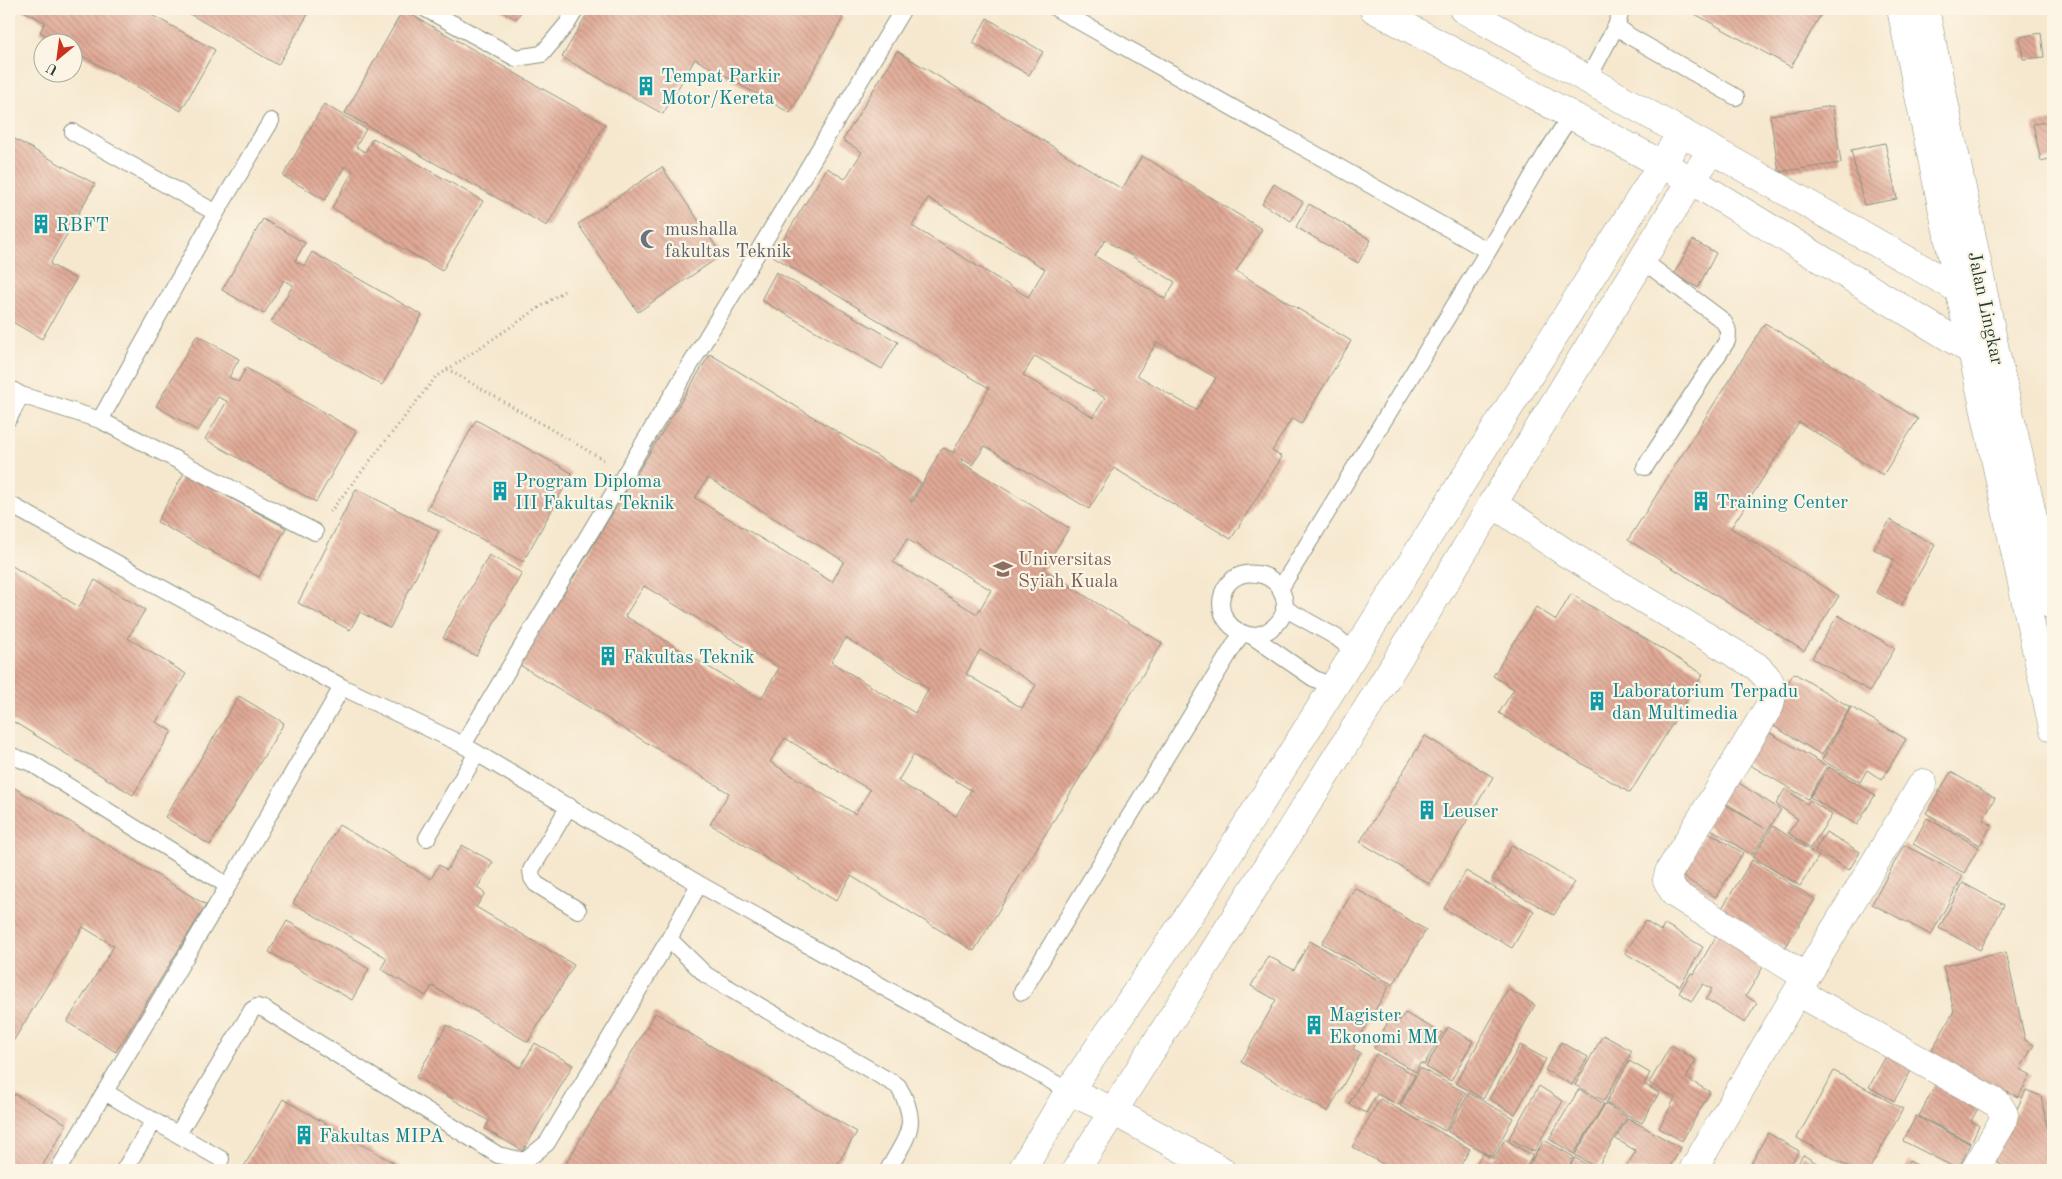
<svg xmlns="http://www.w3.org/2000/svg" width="2062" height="1179" font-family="'Old Standard TT',serif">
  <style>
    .building { fill: url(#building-back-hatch); fill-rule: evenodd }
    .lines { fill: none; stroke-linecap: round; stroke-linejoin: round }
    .lane-casing { stroke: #8a9282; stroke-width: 18 }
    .street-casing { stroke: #8a9282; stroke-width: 29 }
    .secondary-casing { stroke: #8a9282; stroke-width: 29 }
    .path { stroke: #8a9282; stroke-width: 3; stroke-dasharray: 1 4; stroke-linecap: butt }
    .lane { stroke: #fff; stroke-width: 16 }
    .street { stroke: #fff; stroke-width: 28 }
    .secondary { stroke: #fff; stroke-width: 28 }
    .labels { text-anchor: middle; stroke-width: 4.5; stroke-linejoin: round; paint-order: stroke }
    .culture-label { font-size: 19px; fill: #0d838f; stroke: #fcf5e5; text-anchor: start }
    .worship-label { font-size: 19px; fill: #5b616d; stroke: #fcf5e5; text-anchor: start }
    .street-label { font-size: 19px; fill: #1f3d34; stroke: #fcf5e5 }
    .education-label { font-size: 19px; fill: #785e54; stroke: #fcf5e5; text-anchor: start }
  </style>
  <defs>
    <pattern id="building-back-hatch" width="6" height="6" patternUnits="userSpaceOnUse" patternTransform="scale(1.25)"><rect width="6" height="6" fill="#e1a996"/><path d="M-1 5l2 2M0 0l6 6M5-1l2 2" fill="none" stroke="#b68b7b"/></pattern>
  </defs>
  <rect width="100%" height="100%" fill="#fcf5e5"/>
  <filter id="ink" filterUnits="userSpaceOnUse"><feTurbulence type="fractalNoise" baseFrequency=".02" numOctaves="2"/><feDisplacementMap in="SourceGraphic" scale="10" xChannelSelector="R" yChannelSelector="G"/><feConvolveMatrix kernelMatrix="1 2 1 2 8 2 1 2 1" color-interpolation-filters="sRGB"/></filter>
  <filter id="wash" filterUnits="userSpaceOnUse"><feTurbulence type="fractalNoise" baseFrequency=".0096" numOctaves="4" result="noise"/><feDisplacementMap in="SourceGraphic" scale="20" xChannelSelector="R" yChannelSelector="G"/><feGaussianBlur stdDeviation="1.12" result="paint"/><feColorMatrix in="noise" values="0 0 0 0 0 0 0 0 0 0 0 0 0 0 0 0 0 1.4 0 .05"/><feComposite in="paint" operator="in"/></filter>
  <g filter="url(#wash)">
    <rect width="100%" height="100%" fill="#f6e8cf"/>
    <g id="blocks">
      <path class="building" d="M 20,9 L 141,9 L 215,50 L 181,111 L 72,50 L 72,42 L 59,42 L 40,32 L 45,22 Z
        M 181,9 L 311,9 L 278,65 Z
        M 499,9 L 523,9 L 516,19 Z
        M 590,9 L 826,9 L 843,18 L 790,113 L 695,59 L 663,114 L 562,57 Z
        M 1686,9 L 1824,9 L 1791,67 Z
        M 403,10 L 605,124 L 547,226 L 345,113 Z
        M 987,18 L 1043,52 L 1029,75 L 973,43 Z
        M 2041,33 L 2044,57 L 2023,59 L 2020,37 Z
        M 897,51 L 1122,189 L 1142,156 L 1262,229 L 1236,271 L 1351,341 L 1301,424 L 1292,418 L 1272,451 L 1282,457 L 1231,539 L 1114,468 L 1089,509 L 985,446 L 972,465 L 961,458 L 962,463 L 1069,528 L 1043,570 L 1162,643 L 974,951 L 851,876 L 836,901 L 710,824 L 729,793 L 520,665 L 710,354 L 921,483 L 910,501 L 912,502 L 941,450 L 944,448 L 954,453 L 954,450 L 989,388 L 773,256 L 827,168 L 845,179 L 862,152 L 843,140 ZM 928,198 L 1045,269 L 1028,297 L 912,226 ZM 1105,240 L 1175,282 L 1165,299 L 1095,256 ZM 1157,342 L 1216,378 L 1196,410 L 1137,375 ZM 1035,356 L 1105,398 L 1093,417 L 1023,375 ZM 708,478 L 844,561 L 832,582 L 695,498 ZM 907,539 L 991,590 L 977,614 L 893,562 ZM 644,586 L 779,668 L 761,699 L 625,616 ZM 846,638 L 929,689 L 915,713 L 831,662 ZM 980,650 L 1036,685 L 1022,708 L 966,674 ZM 785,738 L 870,790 L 855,814 L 770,762 ZM 913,755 L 971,790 L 956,816 L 898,781 Z
        M 9,94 L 13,107 L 11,137 L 95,184 L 50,264 L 76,279 L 42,339 L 9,320 Z
        M 324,104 L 366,129 L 356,147 L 365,152 L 373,138 L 483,201 L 442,271 L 332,208 L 353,171 L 345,166 L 325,200 L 283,176 Z
        M 1833,106 L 1841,163 L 1779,172 L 1770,115 Z
        M 2053,121 L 2053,158 L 2041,161 L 2033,124 Z
        M 1885,143 L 1897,199 L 1864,205 L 1851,150 Z
        M 662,167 L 722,255 L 638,312 L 578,224 Z
        M 1274,184 L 1303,202 L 1291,221 L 1262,204 Z
        M 1309,204 L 1371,240 L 1358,263 L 1296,227 Z
        M 263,219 L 305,243 L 295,261 L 304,266 L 312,252 L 422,315 L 382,385 L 271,322 L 293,285 L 284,280 L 264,314 L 222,290 Z
        M 1693,240 L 1716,253 L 1698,288 L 1674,274 Z
        M 776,272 L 898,342 L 882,369 L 761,300 Z
        M 1765,323 L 1918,419 L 1883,475 L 1799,422 L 1731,528 L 1839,596 L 1804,651 L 1628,540 Z
        M 197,335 L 239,359 L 229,377 L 238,382 L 246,368 L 356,431 L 316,502 L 205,439 L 227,401 L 218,397 L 198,431 L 156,406 Z
        M 476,420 L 572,473 L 523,562 L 427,509 Z
        M 184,473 L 286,528 L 259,577 L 157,522 Z
        M 356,489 L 439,531 L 390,628 L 360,612 L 350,630 L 298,603 Z
        M 1890,520 L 1935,545 L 1901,606 L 1876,592 L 1894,560 L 1874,549 Z
        M 489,555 L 522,573 L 476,656 L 443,638 Z
        M 9,564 L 79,607 L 95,580 L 145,610 L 128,638 L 186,674 L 156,722 L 172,731 L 133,795 L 9,719 Z
        M 1571,594 L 1703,674 L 1630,793 L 1499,713 L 1514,689 L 1493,676 L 1536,607 L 1556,620 Z
        M 1838,615 L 1895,648 L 1870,691 L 1812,658 Z
        M 1794,673 L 1850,707 L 1822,755 L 1765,721 Z
        M 239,696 L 284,723 L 210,845 L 165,817 Z
        M 1851,707 L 1906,739 L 1882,780 L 1867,770 L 1860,782 L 1822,760 Z
        M 1765,730 L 1827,766 L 1808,799 L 1745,762 Z
        M 1425,736 L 1493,777 L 1429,884 L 1360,842 Z
        M 1829,767 L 1875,795 L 1857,825 L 1810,797 Z
        M 1951,772 L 1995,798 L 1983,820 L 1992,825 L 1980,845 L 1926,813 Z
        M 1731,778 L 1781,810 L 1752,855 L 1706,826 L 1721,802 L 1764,828 L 1718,798 Z
        M 10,785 L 206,905 L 116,1052 L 67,1022 L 114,946 L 83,927 L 9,1048 Z
        M 1785,789 L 1807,804 L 1810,800 L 1832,815 L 1810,848 L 1788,833 L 1798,819 L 1776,804 Z
        M 1927,818 L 1979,847 L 1964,873 L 1913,844 Z
        M 339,825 L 431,879 L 439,865 L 447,870 L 462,845 L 493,862 L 477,888 L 485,893 L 476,907 L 574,965 L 528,1042 L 432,986 L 426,996 L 381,969 L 387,958 L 293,903 Z
        M 1773,826 L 1819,856 L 1800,886 L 1753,857 Z
        M 1707,831 L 1743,853 L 1716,897 L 1680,875 Z
        M 1826,832 L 1860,852 L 1849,870 L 1815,850 Z
        M 1512,845 L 1574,882 L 1554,915 L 1492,879 Z
        M 1904,845 L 1963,876 L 1931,935 L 1872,904 Z
        M 1752,860 L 1815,899 L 1785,948 L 1722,908 Z
        M 1466,871 L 1534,911 L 1512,948 L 1444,908 Z
        M 1963,883 L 2004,905 L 1980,950 L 1939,928 Z
        M 1355,888 L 1426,930 L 1393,985 L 1322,943 Z
        M 287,921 L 369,969 L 352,1000 L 269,952 Z
        M 1645,921 L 1661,931 L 1665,924 L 1703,947 L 1680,986 L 1625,953 Z
        M 1718,933 L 1766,962 L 1746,996 L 1757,1003 L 1745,1023 L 1706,999 L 1712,989 L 1703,984 L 1692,1001 L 1679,993 L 1691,973 L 1694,974 Z
        M 1310,941 L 1389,986 L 1353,1049 L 1361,1053 L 1328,1112 L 1241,1062 L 1276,1000 L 1251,986 L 1268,956 L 1294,970 Z
        M 2006,952 L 2025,1040 L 2034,1045 L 2020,1069 L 2031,1075 L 2018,1097 L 2007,1092 L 2004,1096 L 1930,1053 L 1954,1011 L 1943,966 Z
        M 1508,989 L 1535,1005 L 1483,1099 L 1456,1083 Z
        M 655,1013 L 857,1132 L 834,1170 L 562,1170 Z
        M 1405,1013 L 1442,1033 L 1424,1065 L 1420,1063 L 1416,1072 L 1374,1048 L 1391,1016 L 1400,1020 Z
        M 447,1025 L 520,1068 L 535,1043 L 573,1065 L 523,1151 L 485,1129 L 489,1121 L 416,1077 Z
        M 1448,1027 L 1473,1041 L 1451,1081 L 1426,1067 Z
        M 1603,1035 L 1632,1051 L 1604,1101 L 1575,1085 Z
        M 1561,1042 L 1588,1057 L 1572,1085 L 1545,1070 Z
        M 1520,1045 L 1546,1059 L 1515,1114 L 1489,1099 Z
        M 1671,1045 L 1696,1060 L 1686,1078 L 1710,1092 L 1682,1141 L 1659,1128 L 1675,1098 L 1649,1083 Z
        M 1890,1049 L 1915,1064 L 1894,1101 L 1869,1087 Z
        M 1376,1054 L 1415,1075 L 1399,1105 L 1377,1094 L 1366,1113 L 1349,1104 Z
        M 1629,1061 L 1650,1073 L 1644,1084 L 1659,1093 L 1642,1123 L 1606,1103 Z
        M 1420,1068 L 1466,1093 L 1445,1131 L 1400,1106 Z
        M 1834,1071 L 1903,1109 L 1869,1170 L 1855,1170 L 1797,1138 Z
        M 1938,1080 L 1981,1103 L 1971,1121 L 1979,1125 L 1971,1143 L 1919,1116 Z
        M 1539,1086 L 1563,1101 L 1534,1152 L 1509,1138 Z
        M 1579,1089 L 1604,1104 L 1574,1154 L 1549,1139 Z
        M 2026,1090 L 2041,1096 L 2053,1158 L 2053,1170 L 2011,1170 L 1992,1160 Z
        M 1469,1093 L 1513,1118 L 1492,1157 L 1447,1131 Z
        M 15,1094 L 67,1124 L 40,1170 L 9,1170 L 9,1104 Z
        M 283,1099 L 406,1170 L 242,1170 Z
        M 1380,1099 L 1470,1149 L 1458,1170 L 1394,1170 L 1352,1147 Z
        M 1605,1104 L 1627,1117 L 1597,1168 L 1575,1155 Z
        M 1916,1116 L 1971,1144 L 1958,1169 L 1903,1141 Z
        M 1628,1118 L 1681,1148 L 1668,1170 L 1624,1170 L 1636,1151 L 1616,1139 Z
        M 1768,1133 L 1799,1151 L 1787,1170 L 1748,1169 Z
        M 1505,1139 L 1533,1156 L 1524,1170 L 1508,1170 L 1499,1165 L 1496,1170 L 1472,1170 L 1483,1153 L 1493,1159 Z
        M 1544,1140 L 1574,1157 L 1567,1170 L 1526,1170 Z
        M 1803,1155 L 1829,1170 L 1794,1170 Z
        M 1575,1158 L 1597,1170 L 1568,1170 Z
        M 1909,1161 L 1927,1170 L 1904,1170 Z"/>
    </g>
  </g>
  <g filter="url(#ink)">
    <use href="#blocks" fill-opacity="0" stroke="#8a9282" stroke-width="1"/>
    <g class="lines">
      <defs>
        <path id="lane" d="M 426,9 L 516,58 L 542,54 L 567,24 L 576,9
          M 1057,9 L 1488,251 L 1280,589
          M 1622,9 L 1616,26 L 1631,37 L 1736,97
          M 1588,79 L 1616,26
          M 73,132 L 216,213
          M 1488,251 L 1545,155 L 1571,115
          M 1642,260 L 1722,320 C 1728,327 1729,332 1727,341 L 1645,467
          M 9,388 L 21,395 L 9,418
          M 21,395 L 100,420 L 315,532
          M 100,420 L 216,213 L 271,121
          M 9,504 L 342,687 L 463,745 L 699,884 L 1069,1091
          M 1284,608 L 1336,637 L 1355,652
          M 1252,636 C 1276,632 1295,612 1279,587 C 1273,579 1266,575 1257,574 C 1217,567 1204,626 1252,636 L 1313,678 L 1333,687
          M 463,745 L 903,9
          M 9,755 L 31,763 L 228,886 L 342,687
          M 569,806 L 531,870 L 532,878 L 536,884 L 578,910
          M 427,838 L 477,753
          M 699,884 L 669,939 L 706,975 L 898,1086 C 921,1124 907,1136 888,1170
          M 1022,992 L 1241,634
          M 105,1092 L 154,1121 L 124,1170
          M 154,1121 L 221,1159
          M 178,1134 L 252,1010 L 257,1007 L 264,1009 L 498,1155 L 525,1161 L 547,1143 L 669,939
          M 58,1170 L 228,886"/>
        <path id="street" d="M 1374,9 L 1691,180 L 1972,351 L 1989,356
          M 1463,9 L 1960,290 L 1976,295
          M 1492,503 L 1566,553 L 1756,666 C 1770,679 1775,685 1770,705 L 1669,872 L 1667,880 L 1675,894 L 1806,977
          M 1798,992 L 1998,1104 L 2004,1114 L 2002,1123 L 1975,1170
          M 1069,1091 L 1113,1111 L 1221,1170
          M 1022,1170 L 1069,1091 L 1206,890 L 1682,132
          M 1076,1170 L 1377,693 L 1691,180 L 1713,150
          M 1693,1170 L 1806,977 L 1923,783"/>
        <path id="secondary" d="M 1901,9 L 1972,351 L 2053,728
          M 1925,9 L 1997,359 L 2053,606"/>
      </defs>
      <use href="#lane" class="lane-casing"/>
      <use href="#street" class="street-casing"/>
      <use href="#secondary" class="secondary-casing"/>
      <path class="path" d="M 447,369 L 604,460
        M 330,512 L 435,378 L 564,291"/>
      <use href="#lane" class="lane"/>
      <use href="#street" class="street"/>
      <use href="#secondary" class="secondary"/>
    </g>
  </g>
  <defs>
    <symbol id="building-bare" viewBox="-9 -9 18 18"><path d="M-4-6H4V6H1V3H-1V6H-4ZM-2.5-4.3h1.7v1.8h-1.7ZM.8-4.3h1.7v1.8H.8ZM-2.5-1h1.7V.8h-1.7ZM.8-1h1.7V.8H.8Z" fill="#0f9aa8" stroke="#fcf5e5" stroke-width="2.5" paint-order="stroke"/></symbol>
    <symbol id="mosque-bare" viewBox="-9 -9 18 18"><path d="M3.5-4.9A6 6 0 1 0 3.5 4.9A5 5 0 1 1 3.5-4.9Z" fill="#6b7280" stroke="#fcf5e5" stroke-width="2.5" paint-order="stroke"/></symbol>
    <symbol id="university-bare" viewBox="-9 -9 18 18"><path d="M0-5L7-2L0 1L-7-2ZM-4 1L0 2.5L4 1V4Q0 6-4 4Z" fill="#8d6e63" stroke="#fcf5e5" stroke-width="2.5" paint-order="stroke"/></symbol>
  </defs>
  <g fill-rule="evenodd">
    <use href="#building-bare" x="632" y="72" width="28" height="28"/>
    <use href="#building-bare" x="27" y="210" width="28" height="28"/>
    <use href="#mosque-bare" x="636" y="225" width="28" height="28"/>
    <use href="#building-bare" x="486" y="477" width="28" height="28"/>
    <use href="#building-bare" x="1687" y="487" width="28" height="28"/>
    <use href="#university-bare" x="989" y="555" width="28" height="28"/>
    <use href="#building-bare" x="594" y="642" width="28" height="28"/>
    <use href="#building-bare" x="1583" y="687" width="28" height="28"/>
    <use href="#building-bare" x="1413" y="796" width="28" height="28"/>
    <use href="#building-bare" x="1300" y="1011" width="28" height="28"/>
    <use href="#building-bare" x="290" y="1121" width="28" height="28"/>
  </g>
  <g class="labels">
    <g class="culture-label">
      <text x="661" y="82">Tempat Parkir<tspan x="661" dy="22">Motor/Kereta</tspan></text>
      <text x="56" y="231">RBFT</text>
      <text x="515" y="487">Program Diploma<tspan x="515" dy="22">III Fakultas Teknik</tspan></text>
      <text x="1716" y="508">Training Center</text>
      <text x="623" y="663">Fakultas Teknik</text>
      <text x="1612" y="697">Laboratorium Terpadu<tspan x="1612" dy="22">dan Multimedia</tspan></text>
      <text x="1442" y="817">Leuser</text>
      <text x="1329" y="1021">Magister<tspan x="1329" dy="22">Ekonomi MM</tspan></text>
      <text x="319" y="1142">Fakultas MIPA</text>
    </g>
    <g class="worship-label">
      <text x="665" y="235">mushalla<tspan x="665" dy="22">fakultas Teknik</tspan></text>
    </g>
    <g class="street-label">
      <text transform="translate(1987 308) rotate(78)" y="7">Jalan Lingkar</text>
    </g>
    <g class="education-label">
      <text x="1018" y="565">Universitas<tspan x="1018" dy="22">Syiah Kuala</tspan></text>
    </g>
  </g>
  <rect width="2062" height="1179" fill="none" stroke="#fcf5e5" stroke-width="30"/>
  <g transform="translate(58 58) rotate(209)"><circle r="24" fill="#fcf5e5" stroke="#a4ab9e"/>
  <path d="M0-4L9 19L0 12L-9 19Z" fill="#c8321e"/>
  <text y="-8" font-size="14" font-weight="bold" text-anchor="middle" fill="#1f3d34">U</text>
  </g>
</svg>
